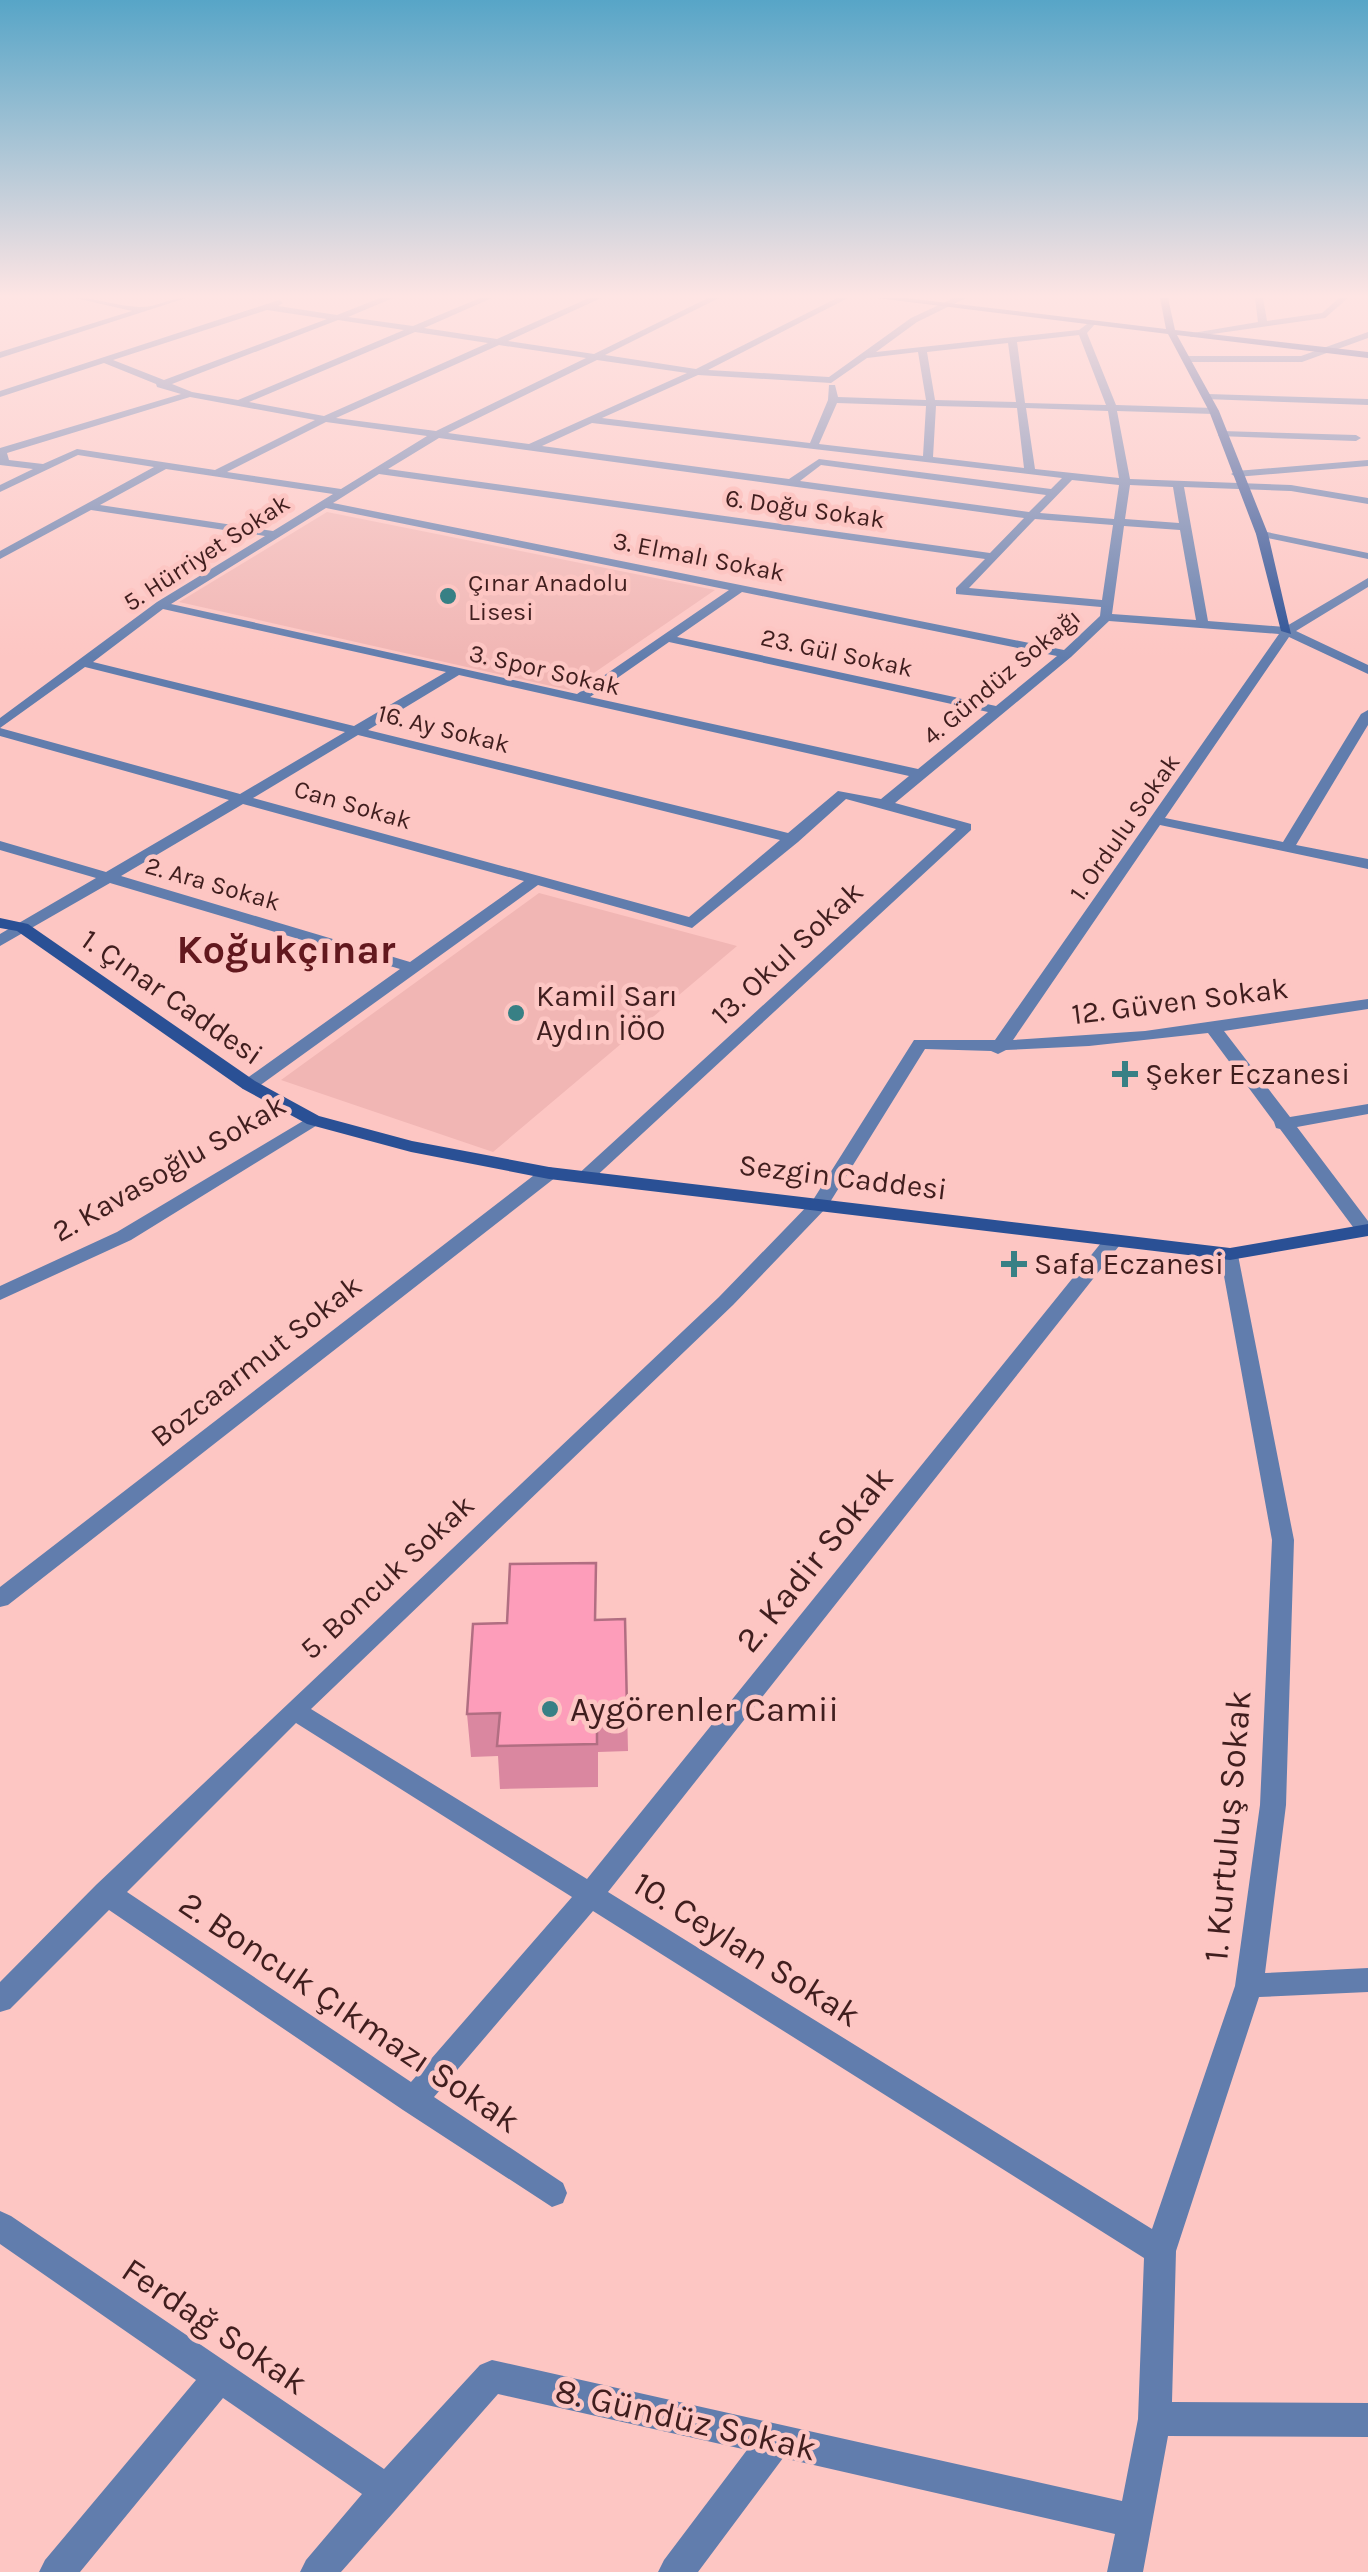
<svg xmlns="http://www.w3.org/2000/svg" width="1368" height="2572" font-family="Karla,sans-serif">
  <style>
    .built { fill: #f1b6b4 }
    .lines { fill: none; stroke-linecap: round; stroke-linejoin: round }
    .street { fill: #617dad; fill-rule: evenodd }
    .secondary { fill: #2a5095; fill-rule: evenodd }
    .wall { fill: #da87a0 }
    .building { fill: #fd9dba; stroke: #b16e82; stroke-width: 2.5 }
    .poi-dot { fill: #388085; stroke: #fdc6c3; stroke-width: 4 }
    .labels { text-anchor: middle; stroke-width: 9; stroke-linejoin: round; paint-order: stroke }
    .far-street-label { font-size: 25px; fill: #401e1e; stroke: #fdc6c3 }
    .far-poi-label { font-size: 25px; fill: #401e1e; stroke: #fdc6c3; text-anchor: start }
    .street-label { font-size: 30px; fill: #401e1e; stroke: #fdc6c3 }
    .poi-label { font-size: 30px; fill: #401e1e; stroke: #fdc6c3; text-anchor: start }
    .near-street-label { font-size: 35px; fill: #401e1e; stroke: #fdc6c3 }
    .near-poi-label { font-size: 35px; fill: #401e1e; stroke: #fdc6c3; text-anchor: start }
    .district-label { font-size: 40px; font-weight: bold; fill: #62181e; stroke: #fdc6c3 }
  </style>
  <rect width="100%" height="100%" fill="#fdc6c3"/>
  <path class="built" d="M 327,512 L 715,590 L 569,690 L 179,602 Z
    M 539,893 L 737,946 L 493,1152 L 281,1080 Z"/>
  <g class="lines">
    <path class="street" d="M 75,298 C 97,298 117,306 139,307 C 154,308 170,298 186,298 L 0,358 L 0,352 L 132,311 Z
      M 380,298 L 393,298 L 348,317 L 413,326 L 480,298 L 492,298 L 424,328 L 497,339 L 589,298 L 601,298 L 508,341 L 594,354 L 708,298 L 719,298 L 605,355 L 696,369 L 837,298 L 848,298 L 708,370 L 829,377 L 911,318 L 954,298 L 966,298 L 917,322 L 876,352 L 1079,330 L 1091,321 L 1095,324 L 1087,333 L 1116,405 L 1214,408 L 1219,411 L 1214,414 L 1117,411 L 1130,479 L 1291,485 L 1368,498 L 1368,504 L 1291,491 L 1184,487 L 1208,621 L 1285,627 L 1368,578 L 1368,587 L 1296,631 L 1368,665 L 1368,674 L 1289,637 L 1165,818 L 1283,842 L 1361,714 L 1368,710 L 1368,725 L 1296,845 L 1368,859 L 1368,869 L 1160,825 L 1013,1040 L 1145,1031 L 1368,999 L 1368,1009 L 1224,1031 L 1290,1117 L 1368,1104 L 1368,1114 L 1297,1127 L 1368,1221 L 1368,1236 L 1359,1235 L 1280,1129 L 1276,1128 L 1274,1122 L 1208,1033 L 1089,1046 L 1006,1050 L 998,1054 L 991,1051 L 925,1049 L 827,1207 L 733,1305 L 311,1709 L 587,1879 L 1105,1238 L 1119,1238 L 1122,1242 L 1119,1246 L 608,1892 L 1152,2229 L 1235,1986 L 1260,1805 L 1272,1540 L 1220,1254 L 1223,1250 L 1237,1250 L 1294,1540 L 1286,1805 L 1265,1973 L 1368,1968 L 1368,1992 L 1259,1997 L 1176,2251 L 1172,2402 L 1368,2403 L 1368,2437 L 1168,2436 L 1143,2572 L 1107,2572 L 1115,2534 L 783,2458 L 698,2572 L 658,2572 L 664,2560 L 747,2450 L 498,2394 L 341,2572 L 300,2572 L 306,2560 L 362,2494 L 223,2398 L 80,2572 L 39,2572 L 45,2560 L 196,2380 L 0,2244 L 0,2211 L 11,2216 L 384,2469 L 480,2365 L 492,2360 L 1122,2501 L 1138,2419 L 1144,2258 L 593,1911 L 434,2097 L 563,2183 L 567,2193 L 563,2203 L 552,2207 L 403,2110 L 109,1910 L 10,2009 L 0,2012 L 0,1982 L 96,1885 L 719,1297 L 813,1200 L 914,1040 L 995,1040 L 1279,634 L 1109,621 L 1071,657 L 895,803 L 971,824 L 971,830 L 591,1181 L 584,1183 L 575,1177 L 956,829 L 846,799 L 798,842 L 692,928 L 538,885 L 255,1089 L 243,1089 L 240,1085 L 243,1081 L 400,969 L 110,883 L 0,946 L 0,934 L 96,878 L 0,850 L 0,841 L 106,872 L 229,800 L 0,736 L 0,718 L 157,602 L 265,536 L 91,510 L 0,559 L 0,551 L 154,467 L 78,455 L 0,492 L 0,485 L 33,469 L 0,465 L 0,448 L 181,394 L 157,387 L 156,384 L 104,363 L 0,397 L 0,391 L 279,300 L 283,303 L 278,306 L 337,315 ZM 267,310 L 327,319 L 164,380 L 113,360 ZM 338,320 L 404,330 L 238,400 L 192,392 L 172,384 ZM 415,332 L 488,343 L 324,416 L 249,402 ZM 1079,335 L 1106,405 L 1025,403 L 1017,342 ZM 1008,343 L 1016,402 L 935,400 L 927,352 ZM 499,345 L 586,358 L 436,431 L 336,418 ZM 918,352 L 926,400 L 838,397 L 835,385 L 829,385 L 828,400 L 810,443 L 602,418 L 698,375 L 831,383 L 867,358 ZM 597,360 L 687,373 L 529,444 L 448,433 ZM 190,397 L 315,420 L 215,470 L 77,449 L 43,464 L 9,460 L 7,453 ZM 837,403 L 926,406 L 923,456 L 819,444 ZM 936,406 L 1017,408 L 1024,468 L 933,457 ZM 1026,408 L 1108,411 L 1119,478 L 1035,469 ZM 326,422 L 427,436 L 341,489 L 227,472 ZM 592,423 L 1062,478 L 1051,489 L 819,459 L 789,479 L 542,446 ZM 439,438 L 1024,518 L 990,553 L 388,469 ZM 821,465 L 1046,495 L 1029,512 L 800,481 ZM 166,469 L 333,494 L 273,531 L 100,505 ZM 379,474 L 985,559 L 956,588 L 956,594 L 1101,607 L 1100,616 L 1064,650 L 333,503 ZM 1072,480 L 1119,485 L 1114,519 L 1040,513 ZM 1130,485 L 1173,487 L 1179,523 L 1125,519 ZM 326,508 L 729,590 L 577,694 L 171,604 ZM 1035,519 L 1113,525 L 1102,600 L 969,588 ZM 1124,526 L 1180,530 L 1196,620 L 1112,614 ZM 742,592 L 1057,656 L 996,706 L 677,637 ZM 163,609 L 446,672 L 354,726 L 93,662 ZM 669,642 L 988,712 L 918,769 L 590,697 ZM 85,667 L 345,732 L 240,794 L 0,728 ZM 459,675 L 909,776 L 881,799 L 838,791 L 788,833 L 368,730 ZM 358,735 L 780,840 L 689,917 L 253,798 ZM 243,804 L 524,881 L 410,962 L 121,876 ZM 296,1723 L 572,1897 L 411,2082 L 127,1892 Z
      M 1255,298 L 1263,298 L 1267,321 L 1322,313 L 1339,298 L 1348,298 L 1325,318 L 1191,337 L 1187,334 L 1258,322 Z
      M 1368,332 L 1368,338 L 1302,362 L 1187,362 L 1182,359 L 1187,356 L 1301,356 Z
      M 1208,394 L 1368,399 L 1368,405 L 1205,399 Z
      M 1222,431 L 1356,435 L 1361,438 L 1356,441 L 1218,436 Z
      M 1368,460 L 1368,466 L 1236,477 L 1231,474 L 1236,471 Z
      M 1262,531 L 1368,553 L 1368,559 L 1258,536 L 1256,534 Z
      M 313,1115 L 322,1120 L 319,1124 L 131,1240 L 0,1300 L 0,1286 L 117,1232 Z
      M 549,1167 L 556,1169 L 558,1173 L 556,1177 L 8,1605 L 0,1607 L 0,1587 L 542,1169 Z"/>
    <path class="secondary" d="M 877,298 L 906,298 L 1166,329 L 1160,298 L 1168,298 L 1175,330 L 1368,352 L 1368,358 L 1177,335 L 1219,411 L 1268,534 L 1291,634 L 1281,631 L 1256,534 L 1209,411 L 1168,334 Z
      M 0,918 L 28,924 L 255,1081 L 319,1116 L 412,1141 L 549,1167 L 1230,1248 L 1368,1224 L 1368,1236 L 1230,1260 L 549,1179 L 411,1152 L 307,1124 L 243,1089 L 17,931 L 0,928 Z"/>
  </g>
  <path class="wall" d="M 625,1619 L 628,1751 L 598,1752 L 598,1787 L 500,1789 L 498,1756 L 471,1757 L 467,1714 L 507,1623 Z"/>
  <path class="building" d="M 596,1563 L 595,1620 L 625,1619 L 627,1708 L 597,1709 L 597,1744 L 497,1746 L 500,1713 L 467,1714 L 473,1624 L 507,1623 L 510,1564 Z"/>
  <linearGradient id="sky" x2="0" y2="1"><stop stop-color="#57a5c7"/><stop offset="0.45" stop-color="#fee5e4"/><stop offset="1" stop-color="#fee5e4" stop-opacity="0"/></linearGradient>
  <rect width="1368" height="658" fill="url(#sky)"/>
  <g class="poi-dot">
    <circle cx="448" cy="596" r="10"/>
    <circle cx="516" cy="1013" r="10"/>
    <path d="M1120 1059h10v10h10v10h-10v10h-10v-10h-10v-10h10z"/>
    <path d="M1009 1249h10v10h10v10h-10v10h-10v-10h-10v-10h10z"/>
    <circle cx="550" cy="1709" r="10"/>
  </g>
  <g class="labels">
    <g class="far-street-label">
      <text transform="translate(805 508) rotate(8)" y="9">6. Doğu Sokak</text>
      <text transform="translate(206 552) rotate(-33)" y="9">5. Hürriyet Sokak</text>
      <text transform="translate(699 556) rotate(11)" y="9">3. Elmalı Sokak</text>
      <text transform="translate(837 652) rotate(12)" y="9">23. Gül Sokak</text>
      <text transform="translate(545 669) rotate(13)" y="9">3. Spor Sokak</text>
      <text transform="translate(1001 676) rotate(-40)" y="9">4. Gündüz Sokağı</text>
      <text transform="translate(444 728) rotate(14)" y="9">16. Ay Sokak</text>
      <text transform="translate(353 804) rotate(16)" y="9">Can Sokak</text>
      <text transform="translate(1124 827) rotate(-55)" y="9">1. Ordulu Sokak</text>
      <text transform="translate(213 883) rotate(16)" y="9">2. Ara Sokak</text>
    </g>
    <g class="far-poi-label">
      <text x="468" y="591">Çınar Anadolu<tspan x="468" dy="29">Lisesi</tspan></text>
    </g>
    <g class="street-label">
      <text transform="translate(787 953) rotate(-43)" y="10">13. Okul Sokak</text>
      <text transform="translate(172 997) rotate(35)" y="10">1. Çınar Caddesi</text>
      <text transform="translate(1180 1001) rotate(-7)" y="10">12. Güven Sokak</text>
      <text transform="translate(169 1168) rotate(-30)" y="10">2. Kavasoğlu Sokak</text>
      <text transform="translate(843 1177) rotate(7)" y="10">Sezgin Caddesi</text>
      <text transform="translate(256 1361) rotate(-38)" y="10">Bozcaarmut Sokak</text>
      <text transform="translate(387 1577) rotate(-43)" y="10">5. Boncuk Sokak</text>
    </g>
    <g class="poi-label">
      <text x="536" y="1006">Kamil Sarı<tspan x="536" dy="34">Aydın İÖO</tspan></text>
      <text x="1145" y="1084">Şeker Eczanesi</text>
      <text x="1034" y="1274">Safa Eczanesi</text>
    </g>
    <g class="near-street-label">
      <text transform="translate(814 1559) rotate(-51)" y="12">2. Kadir Sokak</text>
      <text transform="translate(1227 1826) rotate(-85)" y="12">1. Kurtuluş Sokak</text>
      <text transform="translate(747 1949) rotate(32)" y="12">10. Ceylan Sokak</text>
      <text transform="translate(350 2012) rotate(34)" y="12">2. Boncuk Çıkmazı Sokak</text>
      <text transform="translate(215 2326) rotate(34)" y="12">Ferdağ Sokak</text>
      <text transform="translate(686 2419) rotate(13)" y="12">8. Gündüz Sokak</text>
    </g>
    <g class="near-poi-label">
      <text x="570" y="1721">Aygörenler Camii</text>
    </g>
    <g class="district-label">
      <text x="286" y="963">Koğukçınar</text>
    </g>
  </g>
</svg>
